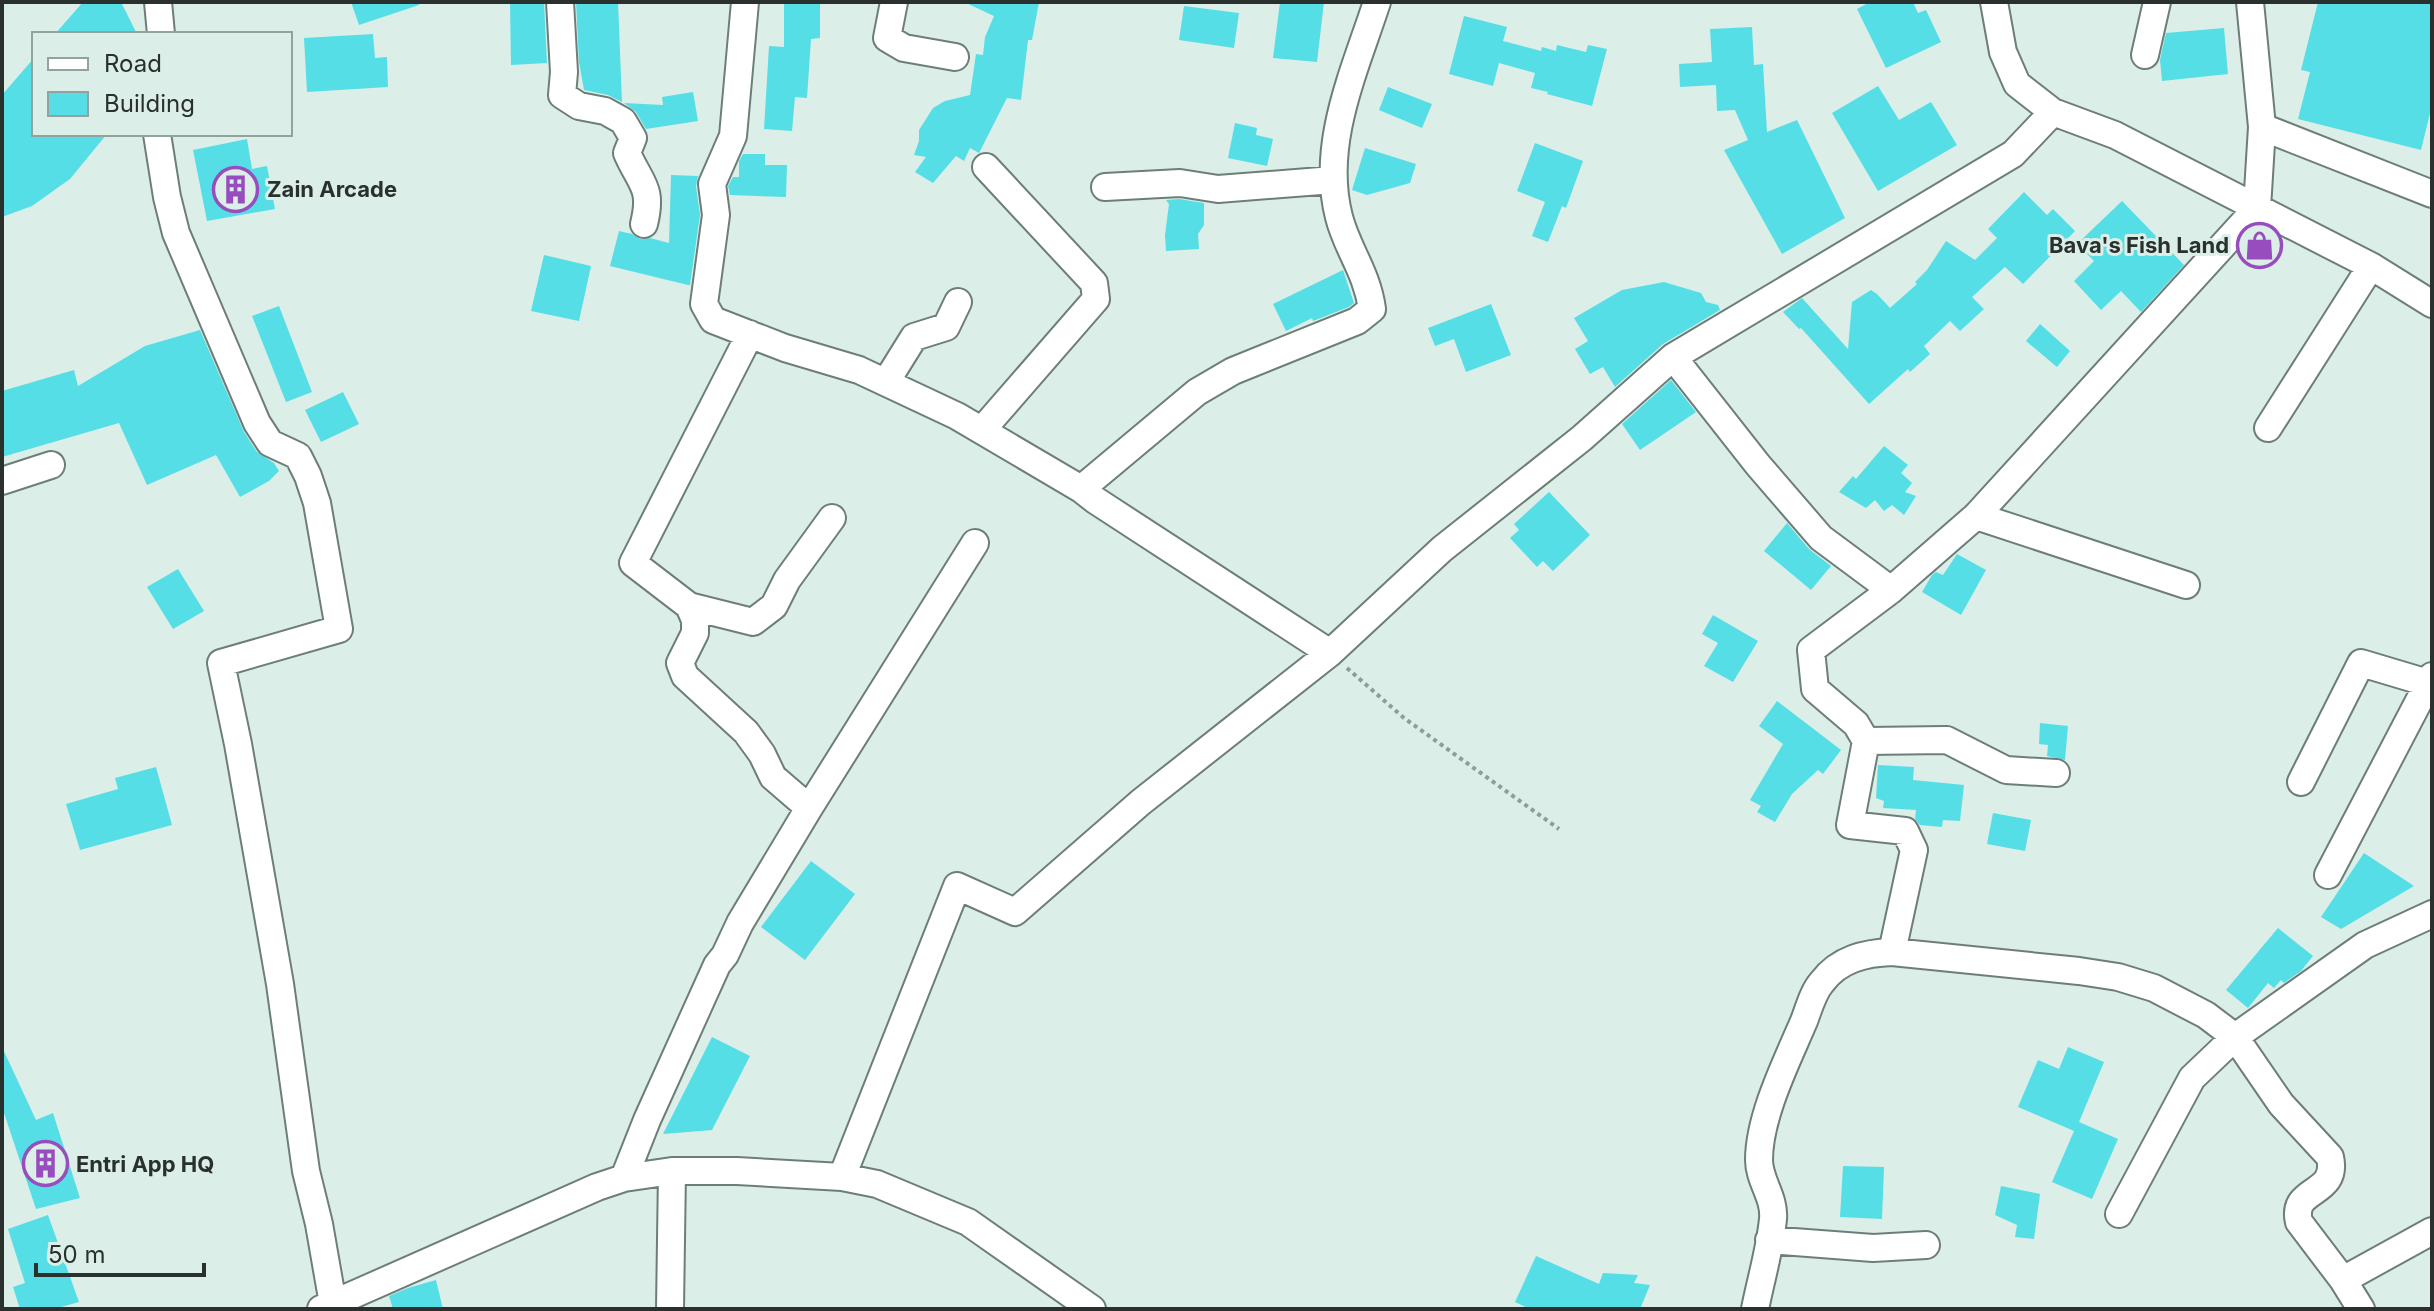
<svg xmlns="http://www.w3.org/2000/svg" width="2434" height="1311" font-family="Inter,sans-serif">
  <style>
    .building { fill: #56dee6 }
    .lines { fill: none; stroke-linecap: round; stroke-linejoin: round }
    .minor-casing { stroke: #6d7e79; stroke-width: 30 }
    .path { stroke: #8f9d98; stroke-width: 4; stroke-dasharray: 4 4; stroke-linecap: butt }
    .minor { stroke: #fff; stroke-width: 26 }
    .labels { text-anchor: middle; stroke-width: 6; stroke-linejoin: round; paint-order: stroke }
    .poi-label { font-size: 22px; font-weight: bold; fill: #29302d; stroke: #dbeee7; text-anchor: start }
  </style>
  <rect width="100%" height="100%" fill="#dbeee7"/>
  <path class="building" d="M 83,2 L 121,2 L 137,34 L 55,34 Z
    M 351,2 L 418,2 L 419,5 L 359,25 Z
    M 510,2 L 544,2 L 547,63 L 511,65 Z
    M 576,2 L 618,2 L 622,102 L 608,95 L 584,90 L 579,62 Z
    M 784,2 L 820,2 L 820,38 L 811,39 L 807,98 L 795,97 L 792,131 L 764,129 L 769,46 L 784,47 Z
    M 964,2 L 1039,2 L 1032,40 L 1028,40 L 1021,100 L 1007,98 L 979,153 L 970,148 L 964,161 L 956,156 L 933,183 L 915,172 L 926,157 L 914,155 L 919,141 L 919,130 L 933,108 L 945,101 L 970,95 L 976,54 L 983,55 L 985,37 L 994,16 Z
    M 1280,2 L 1324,2 L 1317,62 L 1273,58 Z
    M 1870,2 L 1913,2 L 1918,13 L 1926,10 L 1941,42 L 1886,68 L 1857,9 Z
    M 2318,2 L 2432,2 L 2432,105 L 2421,150 L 2298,119 L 2310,72 L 2301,70 Z
    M 1184,6 L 1239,13 L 1234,48 L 1179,40 Z
    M 1464,16 L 1507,27 L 1503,41 L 1541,51 L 1542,47 L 1556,51 L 1557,45 L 1586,52 L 1588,45 L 1607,49 L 1592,106 L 1547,94 L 1548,92 L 1531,88 L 1535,73 L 1499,63 L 1493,86 L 1449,74 Z
    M 1752,27 L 1754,65 L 1763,64 L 1767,132 L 1797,120 L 1845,218 L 1782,254 L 1724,150 L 1748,140 L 1735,110 L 1717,111 L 1716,85 L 1680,87 L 1679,64 L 1712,62 L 1710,29 Z
    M 2224,28 L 2228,74 L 2162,81 L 2160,60 L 2166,33 Z
    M 373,34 L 375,58 L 387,57 L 388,87 L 307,92 L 304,38 Z
    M 34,58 L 34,134 L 107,134 L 70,179 L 32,206 L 2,217 L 2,95 Z
    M 1878,86 L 1899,120 L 1931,102 L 1957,145 L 1878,191 L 1832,113 Z
    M 1388,87 L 1432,104 L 1422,128 L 1379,110 Z
    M 693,92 L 698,121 L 646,129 L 636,112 L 624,103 L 663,105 L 662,97 Z
    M 1235,123 L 1257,128 L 1256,135 L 1273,139 L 1267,166 L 1228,158 Z
    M 247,139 L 252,169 L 267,166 L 275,209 L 207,221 L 193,150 Z
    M 1535,143 L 1583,161 L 1566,208 L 1562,206 L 1548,242 L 1532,236 L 1545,202 L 1517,191 Z
    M 1365,148 L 1416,164 L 1410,183 L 1367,195 L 1352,190 Z
    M 743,154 L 765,154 L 765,165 L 787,165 L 786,197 L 730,195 L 728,186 L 733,177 L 739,177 L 739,161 Z
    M 671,175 L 698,176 L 696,186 L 700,215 L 690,285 L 688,285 L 610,266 L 619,231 L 632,234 L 640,239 L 650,238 L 669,243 Z
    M 2024,192 L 2047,215 L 2053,209 L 2075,231 L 2023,284 L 2005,267 L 1972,297 L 1984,309 L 1960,331 L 1950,321 L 1924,346 L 1930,354 L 1910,372 L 1908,369 L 1869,404 L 1801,328 L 1799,329 L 1783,312 L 1802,298 L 1848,349 L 1852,302 L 1871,290 L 1877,294 L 1890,308 L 1917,284 L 1915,282 L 1927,270 L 1946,241 L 1975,260 L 1997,238 L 1988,229 Z
    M 1179,199 L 1204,203 L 1204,225 L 1198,234 L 1199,249 L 1166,251 L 1165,235 L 1169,204 L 1166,200 Z
    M 2122,201 L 2184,265 L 2141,312 L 2121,291 L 2101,310 L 2074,281 L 2094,261 L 2077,244 Z
    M 544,255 L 591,266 L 579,321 L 531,311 Z
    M 1343,270 L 1354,303 L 1349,307 L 1313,321 L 1312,318 L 1286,331 L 1273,304 Z
    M 1664,282 L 1701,293 L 1706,302 L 1718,305 L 1720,310 L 1663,344 L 1615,387 L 1603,367 L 1590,374 L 1575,349 L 1588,341 L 1574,318 L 1622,290 Z
    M 1491,304 L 1511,355 L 1466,372 L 1454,339 L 1435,346 L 1428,328 Z
    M 279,306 L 312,392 L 286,402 L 252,316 Z
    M 2040,324 L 2070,351 L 2057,367 L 2026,341 Z
    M 200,330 L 244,432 L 257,452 L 274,463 L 279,471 L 269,481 L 240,497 L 216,455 L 147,485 L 119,423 L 2,457 L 2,391 L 74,370 L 78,386 L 145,346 Z
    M 1671,380 L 1696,412 L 1640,450 L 1622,424 Z
    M 343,392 L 359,424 L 321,442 L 305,410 Z
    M 1884,446 L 1908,465 L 1901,473 L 1912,483 L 1905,492 L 1916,496 L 1904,515 L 1892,505 L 1884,511 L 1875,500 L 1866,508 L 1839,492 L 1853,476 L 1856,479 Z
    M 1549,492 L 1590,535 L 1553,571 L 1543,561 L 1537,567 L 1510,538 L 1519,530 L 1514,524 Z
    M 1787,523 L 1809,549 L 1831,566 L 1811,590 L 1764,551 Z
    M 1957,554 L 1986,570 L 1961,615 L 1922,592 L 1932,575 L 1936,572 L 1943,575 Z
    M 178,569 L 204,611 L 173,629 L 147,587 Z
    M 1713,615 L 1758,641 L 1733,682 L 1704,666 L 1718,643 L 1702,634 Z
    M 1777,701 L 1841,750 L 1823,774 L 1818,770 L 1792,794 L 1775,822 L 1757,812 L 1761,806 L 1750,800 L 1783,744 L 1759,726 Z
    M 2040,723 L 2068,726 L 2065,760 L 2047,756 L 2048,745 L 2039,744 Z
    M 1878,765 L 1914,767 L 1913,780 L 1964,785 L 1960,821 L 1943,820 L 1942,827 L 1920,825 L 1915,819 L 1916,810 L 1883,808 L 1884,801 L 1876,798 Z
    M 156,767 L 172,825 L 80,850 L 66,804 L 118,789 L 115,778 Z
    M 1993,813 L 2031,820 L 2025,851 L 1987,844 Z
    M 2364,853 L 2414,886 L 2341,929 L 2321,917 Z
    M 811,861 L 855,894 L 805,960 L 761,927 Z
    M 2278,928 L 2313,956 L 2301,971 L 2284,983 L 2281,980 L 2274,988 L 2268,983 L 2248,1008 L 2226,990 Z
    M 712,1037 L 750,1056 L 712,1130 L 663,1134 Z
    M 2,1047 L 36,1120 L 53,1113 L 80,1198 L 36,1209 L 2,1107 Z
    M 2068,1047 L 2104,1062 L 2079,1122 L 2118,1139 L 2092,1199 L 2052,1182 L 2074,1131 L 2018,1107 L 2038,1060 L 2059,1069 Z
    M 1843,1166 L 1884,1167 L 1882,1219 L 1840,1217 Z
    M 2001,1186 L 2040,1194 L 2034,1239 L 2015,1237 L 2017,1225 L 1995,1215 Z
    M 48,1215 L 79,1302 L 54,1309 L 20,1309 L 13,1287 L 25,1283 L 8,1229 Z
    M 1536,1256 L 1599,1284 L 1603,1273 L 1638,1275 L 1634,1283 L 1650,1285 L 1640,1309 L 1530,1309 L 1515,1302 Z
    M 436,1280 L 443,1309 L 393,1309 L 389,1296 L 408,1288 Z"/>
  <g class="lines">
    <defs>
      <path id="minor" d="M 158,2 L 161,34
        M 560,2 L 564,72 L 562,95 L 579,106 L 605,111 L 623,121 L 633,138 L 627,153 C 641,185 653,187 644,224
        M 745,2 L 733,136 L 712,184 L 716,215 L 704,304 L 713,320 L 785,348 L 859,370 L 957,416 L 1081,489 L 1095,500 L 1330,653
        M 894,2 L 887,38 L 904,48 L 955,57
        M 1994,2 L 2003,52 L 2017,84 L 2053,112 L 2115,135 L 2371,266 L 2432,304
        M 2145,55 L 2157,2
        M 2262,127 L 2432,194
        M 157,134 L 167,197 L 176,233 L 257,423 L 270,443 L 298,456 L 308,476 L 317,503 L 339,629 L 221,663 L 238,744 L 280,984 L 306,1171 L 319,1224 L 333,1304
        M 1105,187 L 1180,183 L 1218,189 L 1333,180
        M 750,334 L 633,563 L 689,606 L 695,620 L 695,633 L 680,663 L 685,676 L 746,732 L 762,754 L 773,777 L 809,808
        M 1673,357 L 1758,465 L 1821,538 L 1891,590
        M 886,382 L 914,337 L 946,327 L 958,302
        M 2268,428 L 2371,266
        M 982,430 L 1096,299 L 1094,283 L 986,167
        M 2,481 L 51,465
        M 1081,489 L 1197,392 L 1233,371 L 1357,321 L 1372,309 C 1367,272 1347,249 1339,217 C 1320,144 1355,70 1377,2
        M 1976,516 L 2186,585
        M 689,606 L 753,622 L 774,606 L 787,580 L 832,518
        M 1866,741 L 1850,825 L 1905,831 L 1914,850 L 1892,952
        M 2056,773 L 2006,770 L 1947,740 L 1866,741 L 1856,724 L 1815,689 L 1811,650 L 1891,590 L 1976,516 L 2257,208 L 2262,127 L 2250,2
        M 2301,782 L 2361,663 L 2428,683
        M 2328,875 L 2432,676
        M 842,1177 L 957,886 L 1015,912 L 1141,802 L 1330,653 L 1442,549 L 1582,438 L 1673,357 L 2013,154 L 2053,112
        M 624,1178 L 647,1120 L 717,965 L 725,955 L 740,923 L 809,808 L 975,543
        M 2119,1214 L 2192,1078 L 2235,1037 L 2365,945 L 2432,914
        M 1769,1240 L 1873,1248 L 1926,1245
        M 2343,1280 L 2432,1231
        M 321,1309 L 597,1187 L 624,1178 L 672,1171 L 737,1171 L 842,1177 L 877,1184 L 968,1222 L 1092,1309
        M 670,1309 L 672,1171
        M 1755,1309 C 1761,1279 1770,1249 1773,1219 C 1775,1197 1759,1181 1759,1160 C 1759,1116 1787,1061 1804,1021 C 1809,1008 1813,992 1822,982 C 1839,959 1865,953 1892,952 L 2079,971 L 2118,977 L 2154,988 L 2206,1015 L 2235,1037 L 2281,1104 L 2330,1157 C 2339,1197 2290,1186 2299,1222 L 2343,1280 L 2361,1309"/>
    </defs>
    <use href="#minor" class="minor-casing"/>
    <path class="path" d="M 1347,668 L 1404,718 L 1559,829"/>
    <use href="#minor" class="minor"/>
  </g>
  <defs>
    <symbol id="building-ring" viewBox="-11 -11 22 22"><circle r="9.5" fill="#dbeee7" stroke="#984dbf" stroke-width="1.5"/><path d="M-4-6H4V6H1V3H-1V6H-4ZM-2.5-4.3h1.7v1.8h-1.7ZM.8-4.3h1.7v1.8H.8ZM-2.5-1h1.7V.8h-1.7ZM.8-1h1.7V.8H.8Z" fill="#984dbf"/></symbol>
    <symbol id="shop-ring" viewBox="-11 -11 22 22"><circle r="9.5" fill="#dbeee7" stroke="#984dbf" stroke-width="1.5"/><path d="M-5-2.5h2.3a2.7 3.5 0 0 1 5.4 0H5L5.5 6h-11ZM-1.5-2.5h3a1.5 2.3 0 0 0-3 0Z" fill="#984dbf"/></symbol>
  </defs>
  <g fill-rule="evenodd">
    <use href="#building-ring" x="210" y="164" width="51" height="51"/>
    <use href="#shop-ring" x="2234" y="220" width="51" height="51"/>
    <use href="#building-ring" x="20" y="1138" width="51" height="51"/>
  </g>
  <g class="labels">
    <g class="poi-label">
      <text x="267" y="197">Zain Arcade</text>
      <text x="2229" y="253" text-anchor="end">Bava's Fish Land</text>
      <text x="76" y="1172">Entri App HQ</text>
    </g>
  </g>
  <rect width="2434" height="1311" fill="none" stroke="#29302d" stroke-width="8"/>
  <rect x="32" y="32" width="260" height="104" fill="#dbeee7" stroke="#94a29d" stroke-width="2"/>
  <rect x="48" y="58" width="40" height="12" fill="#ffffff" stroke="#94a29d" stroke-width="2"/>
  <text x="104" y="72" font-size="24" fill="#29302d">Road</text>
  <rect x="48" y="92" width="40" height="24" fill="#56dee6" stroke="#94a29d" stroke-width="2"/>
  <text x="104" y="112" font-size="24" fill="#29302d">Building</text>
  <path d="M36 1263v12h168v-12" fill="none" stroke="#29302d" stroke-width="4"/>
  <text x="48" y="1263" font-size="24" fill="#29302d" stroke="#dbeee7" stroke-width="6" paint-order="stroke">50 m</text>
</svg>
